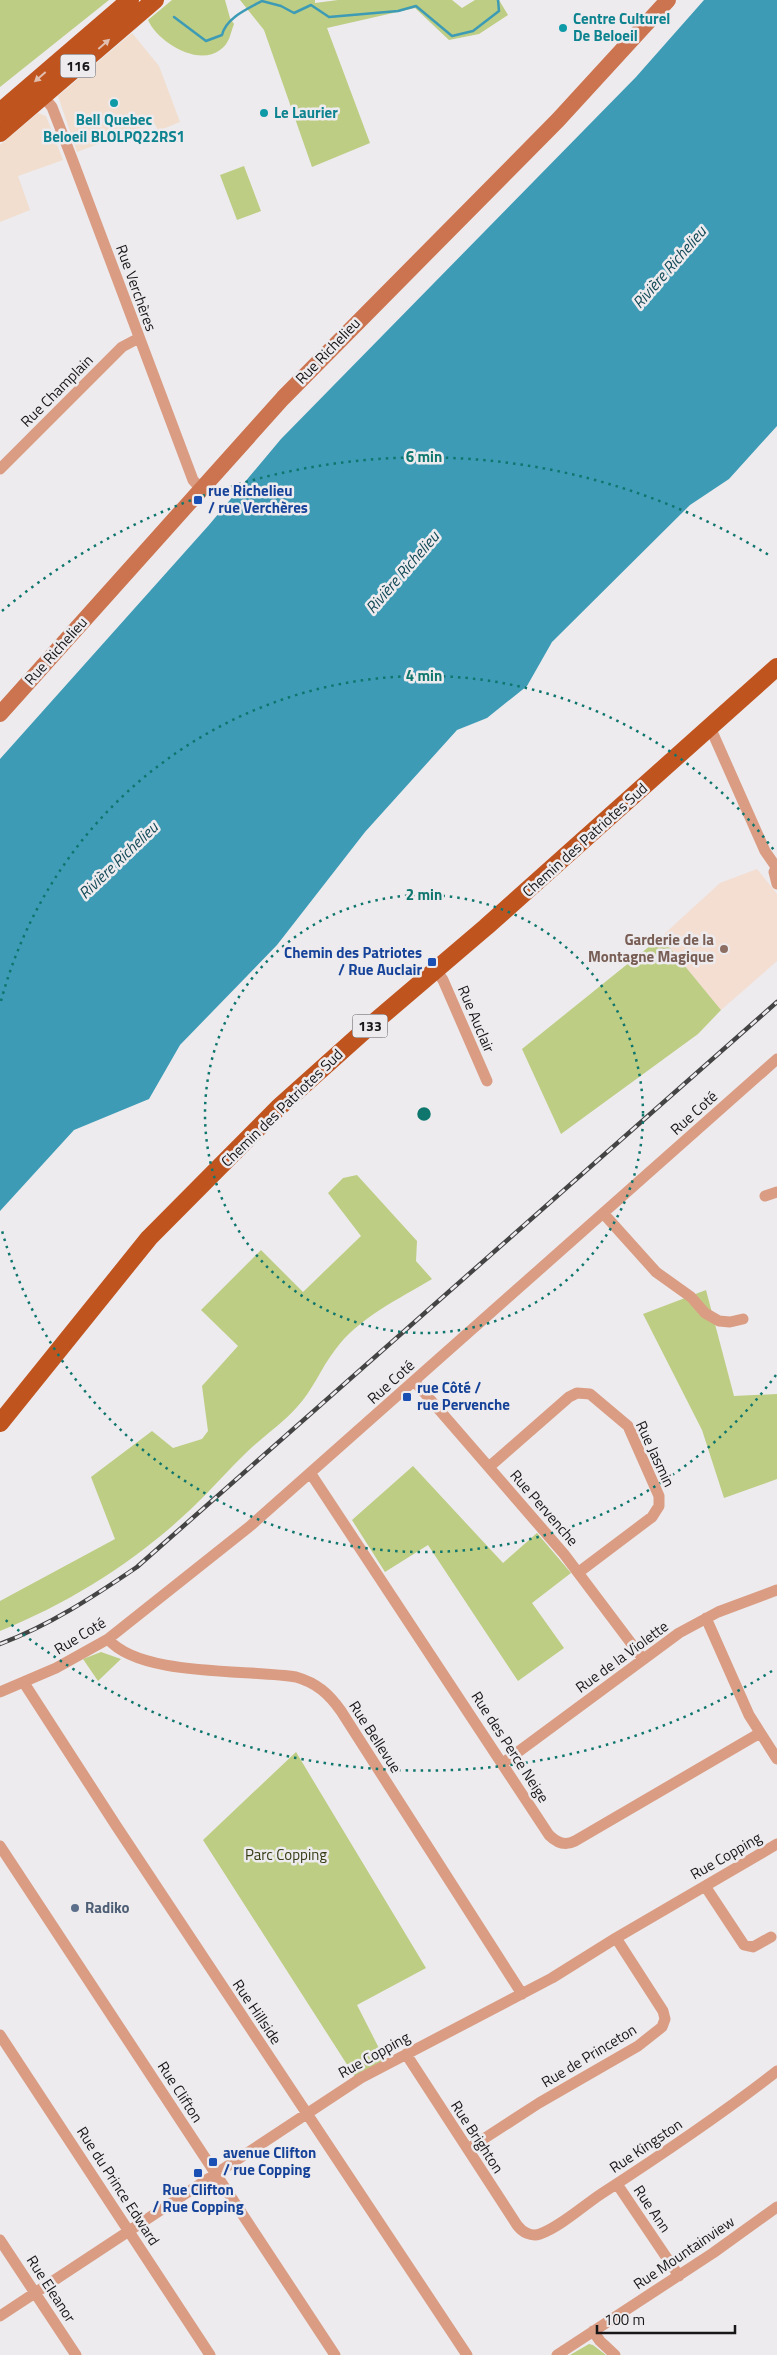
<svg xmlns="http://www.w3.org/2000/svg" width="777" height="2355" font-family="'Titillium Web',sans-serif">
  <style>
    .commercial { fill: #f1dece }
    .education { fill: #f4ddd1 }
    .green { fill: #bdcd83 }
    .water { fill: #3d9bb6 }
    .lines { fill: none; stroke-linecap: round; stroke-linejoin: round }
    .stream { stroke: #3d9bb6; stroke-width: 2.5 }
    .minor { stroke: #da9d84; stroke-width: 11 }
    .secondary { stroke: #cc744f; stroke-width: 16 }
    .primary { stroke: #c0541f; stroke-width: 18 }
    .rail-casing { stroke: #454445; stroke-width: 4.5 }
    .rail { stroke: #edebee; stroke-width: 2.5; stroke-dasharray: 8; stroke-linecap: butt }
    .oneway { fill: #e0beb0 }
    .ring { fill: none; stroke: #0f766e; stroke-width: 2.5; stroke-dasharray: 2.5 5 }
    .culture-dot { fill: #0f9aa8; stroke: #edebee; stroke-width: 2 }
    .transit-dot { fill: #1a4fb4; stroke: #edebee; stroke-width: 2 }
    .education-dot { fill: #8d6e63; stroke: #edebee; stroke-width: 2 }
    .service-dot { fill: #5c6f8a; stroke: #edebee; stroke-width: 2 }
    .labels { text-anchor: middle; stroke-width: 5; stroke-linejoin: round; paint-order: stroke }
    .shield { fill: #edebee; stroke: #585758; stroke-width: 1 }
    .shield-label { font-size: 14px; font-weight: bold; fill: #181718 }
    .culture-label { font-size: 15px; font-weight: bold; fill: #0d838f; stroke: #edebee; text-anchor: start }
    .street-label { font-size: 15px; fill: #181718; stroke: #edebee }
    .transit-label { font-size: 15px; font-weight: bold; fill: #164399; stroke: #edebee; text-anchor: start }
    .education-label { font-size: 15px; font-weight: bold; fill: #785e54; stroke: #edebee; text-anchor: end }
    .park-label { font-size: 15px; fill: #363d16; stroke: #edebee }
    .service-label { font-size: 15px; font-weight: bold; fill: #4e5e75; stroke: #edebee; text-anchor: start }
    .water-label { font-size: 16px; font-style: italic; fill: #154b59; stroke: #edebee }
    .centre { fill: #0f766e; stroke: #edebee; stroke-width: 2.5 }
    .ring-label { font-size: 15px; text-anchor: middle; font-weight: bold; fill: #0f766e; stroke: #edebee; stroke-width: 5; stroke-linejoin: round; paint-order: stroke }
  </style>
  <rect width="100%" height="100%" fill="#edebee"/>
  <path class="commercial" d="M 132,33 L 159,66 L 180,122 L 158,131 L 155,124 L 151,124 L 77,152 L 58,96 Z
    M 38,113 L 46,116 L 63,160 L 18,176 L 30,210 L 0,222 L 0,145 Z"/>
  <path class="education" d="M 757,869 L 777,894 L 777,961 L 721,1010 L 661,937 L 720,883 Z"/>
  <path class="green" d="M 0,0 L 109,0 L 0,87 Z
    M 172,0 L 225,0 L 230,18 L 234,24 C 230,34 230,43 220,50 C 197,67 157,41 148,20 Z
    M 240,0 L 315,0 L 315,3 L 338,0 L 452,0 L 462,8 L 475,0 L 499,0 L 508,15 L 479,34 L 449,40 L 415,8 L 327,28 L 370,143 L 312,167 L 264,30 Z
    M 244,166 L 261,211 L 237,220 L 220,175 Z
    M 661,937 L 721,1010 L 698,1034 L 561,1134 L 522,1049 Z
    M 357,1175 L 417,1241 L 416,1261 L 432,1279 C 399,1299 358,1318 335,1350 C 321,1368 313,1390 297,1407 C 283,1423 265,1435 249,1450 C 229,1469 211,1490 191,1509 C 135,1562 71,1602 0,1631 L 0,1601 L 115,1539 L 91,1477 L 152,1431 L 173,1448 L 202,1439 L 208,1431 L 202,1386 L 238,1346 L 201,1310 L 261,1250 L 303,1292 L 361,1236 L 328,1193 L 343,1178 Z
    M 706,1290 L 734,1396 L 777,1394 L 777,1479 L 724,1498 L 702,1430 L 643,1314 Z
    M 413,1466 L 503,1563 L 537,1533 L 571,1573 L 532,1603 L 564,1648 L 518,1681 L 428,1545 L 385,1572 L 352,1520 Z
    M 101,1652 L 121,1659 L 98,1681 L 83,1659 Z
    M 296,1752 L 426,1968 L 357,2005 L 385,2060 L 355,2077 L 203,1840 Z
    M 589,2344 L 593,2345 L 606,2355 L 570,2355 Z"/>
  <path class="water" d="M 704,0 L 777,0 L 777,426 L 729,479 L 690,505 L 552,642 L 527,686 L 487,718 L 457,730 L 365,832 L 277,945 L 180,1045 L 149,1099 L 74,1130 L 0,1211 L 0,759 L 209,525 L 281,439 L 636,77 Z"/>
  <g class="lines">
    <path class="stream" d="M 174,17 L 206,41 L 222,35 C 226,18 247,9 262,1 L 281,6 L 294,13 L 311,5 L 329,17 L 398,11 L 416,6 L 452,36 L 473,31 L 499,11 L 498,0"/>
    <path class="minor" d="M 43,96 L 52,107 L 71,156 L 193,480 L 201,489
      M 0,469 L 122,347 L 139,338
      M 710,727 L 765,851 L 776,867
      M 777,866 L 774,872 L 777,884
      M 436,970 L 443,980 L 487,1081
      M 765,1196 L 777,1192
      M 603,1213 L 656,1272 L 691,1297 L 705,1313 L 719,1321 L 730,1322 L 743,1319
      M 415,1382 L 564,1554 L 643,1659
      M 489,1467 L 569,1397 L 577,1393 L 590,1394 L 628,1426 L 659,1496 L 659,1506 L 652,1517 L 579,1572
      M 311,1474 L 549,1835 C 557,1843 565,1846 575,1841 L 760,1733
      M 706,1618 L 749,1715 L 777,1759
      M 108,1639 C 140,1677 247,1669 296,1677 C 317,1683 329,1694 341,1711 L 522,1994
      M 24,1683 L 117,1827 L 467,2355
      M 0,1692 L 56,1668 L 108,1639 L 249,1527 L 777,1059
      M 503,1763 L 679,1633 L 718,1612 L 777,1590
      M 0,1846 L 335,2355
      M 705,1886 L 744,1945 L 753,1947 L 771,1937
      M 0,2035 L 210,2355
      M 406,2054 L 517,2225 C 522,2232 531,2237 540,2234 C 560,2227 583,2206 601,2194 C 661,2155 721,2115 777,2071
      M 468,2149 L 539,2103 L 638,2046 L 662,2027 L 665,2019 L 663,2011 L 616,1938
      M 617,2184 L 679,2276
      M 0,2240 L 76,2355
      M 0,2316 L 361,2078 L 552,1978 L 616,1938 L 777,1844
      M 593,2331 L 600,2341 L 615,2355
      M 557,2355 L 713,2253 L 777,2207"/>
    <path class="secondary" d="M 0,714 L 283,398 L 558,120 L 668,0"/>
    <path class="primary" d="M 0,112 L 130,0
      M 0,133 L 155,0
      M 0,1423 L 149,1238 L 278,1108 L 364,1031 L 486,927 L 777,667"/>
    <defs>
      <path id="rail" d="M 0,1644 C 50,1625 93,1597 137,1567 L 777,1002"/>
    </defs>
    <use href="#rail" class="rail-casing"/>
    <use href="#rail" class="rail"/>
  </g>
  <defs><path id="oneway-solid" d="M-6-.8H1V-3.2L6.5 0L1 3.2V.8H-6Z" transform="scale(1.25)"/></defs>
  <g class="oneway">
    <use href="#oneway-solid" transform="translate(104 44) rotate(-41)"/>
    <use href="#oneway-solid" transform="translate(40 77) rotate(139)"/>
  </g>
  <g class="ring">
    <circle cx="424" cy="1114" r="219"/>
    <path d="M776 1375A438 438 0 0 1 1 1227M1 1001A438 438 0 0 1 776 853"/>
    <path d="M772 1671A657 657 0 0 1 2 1617M2 611A657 657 0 0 1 772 557"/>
  </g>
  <g class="culture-dot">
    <circle cx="563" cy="28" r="5"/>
    <circle cx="114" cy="103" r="5"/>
    <circle cx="264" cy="113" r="5"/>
  </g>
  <g class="transit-dot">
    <rect x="193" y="495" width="10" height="10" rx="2.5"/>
    <rect x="427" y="957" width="10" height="10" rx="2.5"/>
    <rect x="402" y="1392" width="10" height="10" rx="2.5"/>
    <rect x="208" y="2157" width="10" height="10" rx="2.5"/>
    <rect x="193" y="2168" width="10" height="10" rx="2.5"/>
  </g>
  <circle class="education-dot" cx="724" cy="949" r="5"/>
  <circle class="service-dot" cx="75" cy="1908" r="5"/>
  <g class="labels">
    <g class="shield">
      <rect x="60.5" y="54.5" width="35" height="23" rx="4"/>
      <rect x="352.5" y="1014.5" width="35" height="23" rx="4"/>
    </g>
    <g class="shield-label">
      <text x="78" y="71">116</text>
      <text x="370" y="1031">133</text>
    </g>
    <g class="culture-label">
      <text x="573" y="24">Centre Culturel<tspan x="573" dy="17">De Beloeil</tspan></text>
      <text x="274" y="118">Le Laurier</text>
      <text x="114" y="125" text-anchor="middle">Bell Quebec<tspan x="114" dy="17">Beloeil BLOLPQ22RS1</tspan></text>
    </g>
    <g class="street-label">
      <text transform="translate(136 288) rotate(70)" y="5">Rue Verchères</text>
      <text transform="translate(328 351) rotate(-46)" y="5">Rue Richelieu</text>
      <text transform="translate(57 391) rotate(-45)" y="5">Rue Champlain</text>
      <text transform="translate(56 651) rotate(-48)" y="5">Rue Richelieu</text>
      <text transform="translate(585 840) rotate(-42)" y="5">Chemin des Patriotes Sud</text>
      <text transform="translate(476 1019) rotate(67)" y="5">Rue Auclair</text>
      <text transform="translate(282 1108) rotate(-44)" y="5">Chemin des Patriotes Sud</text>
      <text transform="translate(694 1113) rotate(-42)" y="5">Rue Coté</text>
      <text transform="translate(391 1382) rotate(-42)" y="5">Rue Coté</text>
      <text transform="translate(655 1454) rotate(65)" y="5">Rue Jasmin</text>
      <text transform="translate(544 1508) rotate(49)" y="5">Rue Pervenche</text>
      <text transform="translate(80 1636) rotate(-31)" y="5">Rue Coté</text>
      <text transform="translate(622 1657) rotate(-36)" y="5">Rue de la Violette</text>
      <text transform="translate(375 1737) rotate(57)" y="5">Rue Bellevue</text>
      <text transform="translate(510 1747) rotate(57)" y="5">Rue des Perce Neige</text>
      <text transform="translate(726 1856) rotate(-30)" y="5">Rue Copping</text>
      <text transform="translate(257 2012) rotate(56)" y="5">Rue Hillside</text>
      <text transform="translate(374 2055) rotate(-29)" y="5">Rue Copping</text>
      <text transform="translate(589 2056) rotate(-31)" y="5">Rue de Princeton</text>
      <text transform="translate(180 2092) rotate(57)" y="5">Rue Clifton</text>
      <text transform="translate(477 2137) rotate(57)" y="5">Rue Brighton</text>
      <text transform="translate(646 2146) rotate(-34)" y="5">Rue Kingston</text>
      <text transform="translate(118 2186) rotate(57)" y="5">Rue du Prince Edward</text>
      <text transform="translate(652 2209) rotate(56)" y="5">Rue Ann</text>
      <text transform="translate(684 2253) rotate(-34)" y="5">Rue Mountainview</text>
      <text transform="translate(51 2289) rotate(57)" y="5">Rue Eleanor</text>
    </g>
    <g class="transit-label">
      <text x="208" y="496">rue Richelieu<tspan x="208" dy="17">/ rue Verchères</tspan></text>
      <text x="422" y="958" text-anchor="end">Chemin des Patriotes<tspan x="422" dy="17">/ Rue Auclair</tspan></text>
      <text x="417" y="1393">rue Côté /<tspan x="417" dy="17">rue Pervenche</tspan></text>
      <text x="223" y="2158">avenue Clifton<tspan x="223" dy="17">/ rue Copping</tspan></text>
      <text x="198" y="2195" text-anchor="middle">Rue Clifton<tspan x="198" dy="17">/ Rue Copping</tspan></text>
    </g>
    <g class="education-label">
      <text x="714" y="945">Garderie de la<tspan x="714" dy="17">Montagne Magique</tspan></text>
    </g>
    <g class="park-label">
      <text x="286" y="1860">Parc Copping</text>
    </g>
    <g class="service-label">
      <text x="85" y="1913">Radiko</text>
    </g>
    <g class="water-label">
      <text transform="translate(669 267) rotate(-49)" y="6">Rivière Richelieu</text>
      <text transform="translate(402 572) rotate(-49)" y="6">Rivière Richelieu</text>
      <text transform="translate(118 860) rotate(-44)" y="6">Rivière Richelieu</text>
    </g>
  </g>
  <circle cx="424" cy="1114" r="8" class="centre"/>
  <g class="ring-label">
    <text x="424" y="462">6 min</text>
    <text x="424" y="681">4 min</text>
    <text x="424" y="900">2 min</text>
  </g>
  <path d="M597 2325v8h138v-8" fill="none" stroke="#181718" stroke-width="2.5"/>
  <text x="604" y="2325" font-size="15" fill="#181718" stroke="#edebee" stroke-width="4" paint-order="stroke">100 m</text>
</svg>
